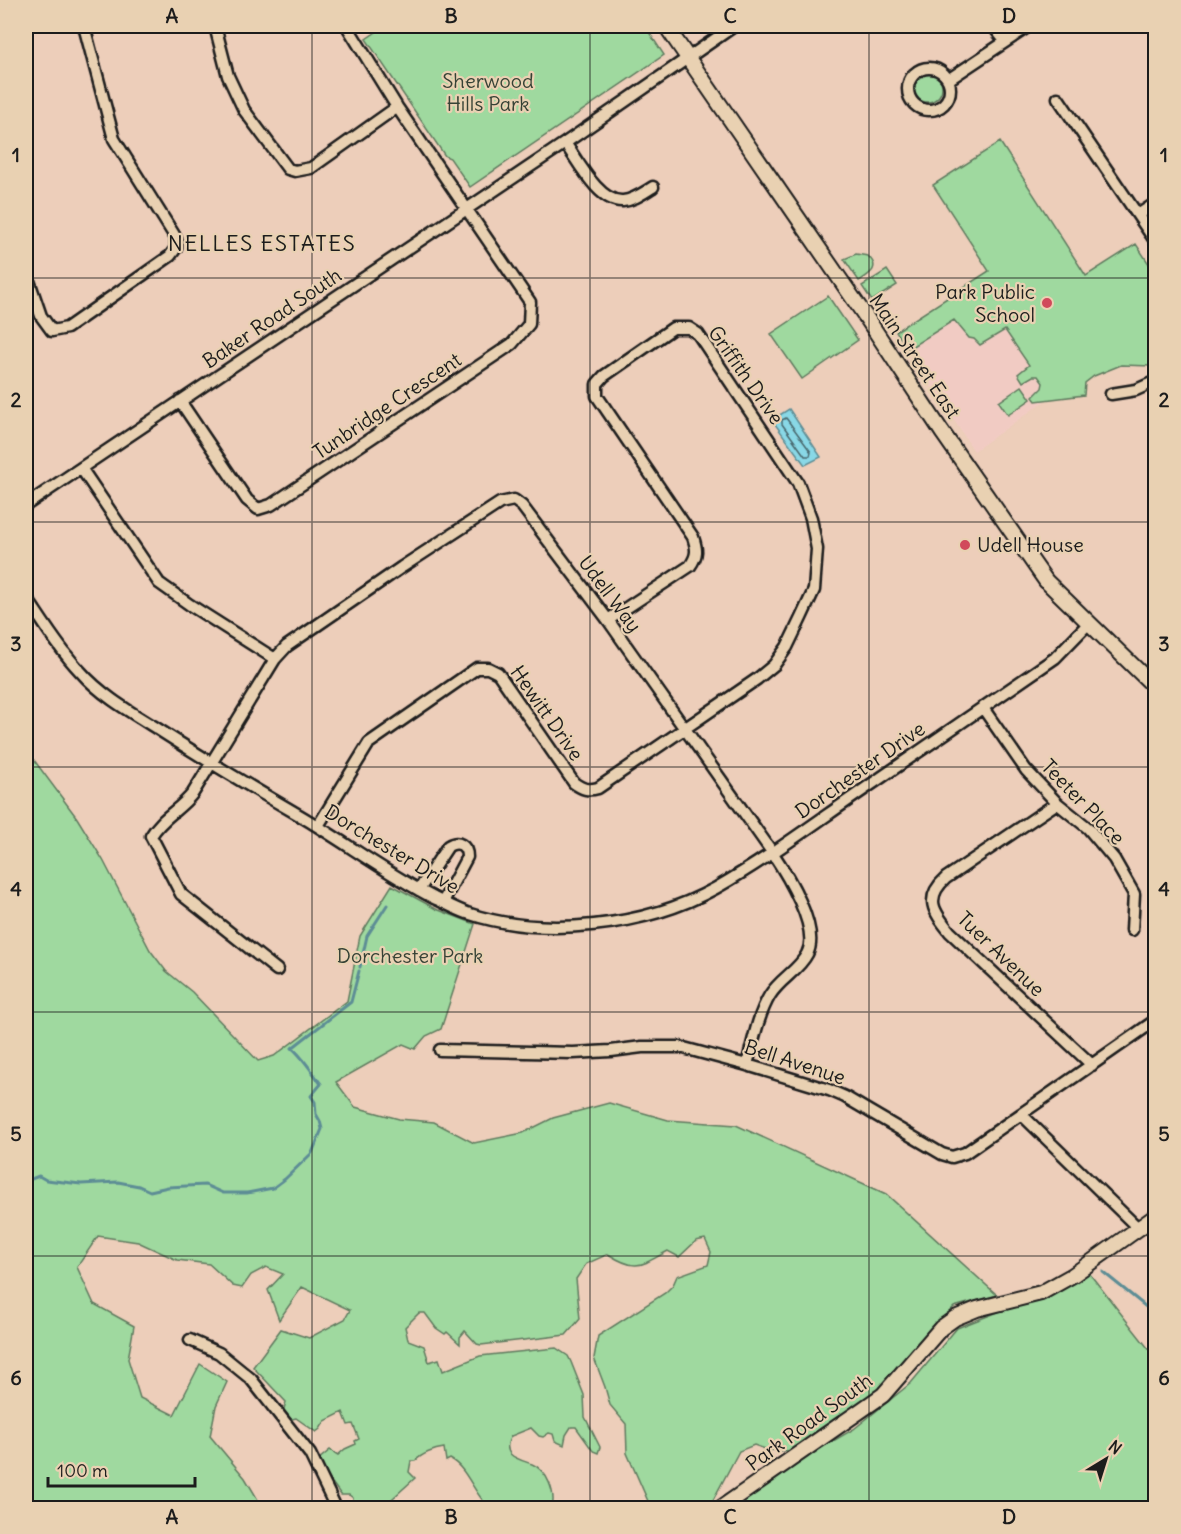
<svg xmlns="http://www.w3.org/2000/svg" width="1181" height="1534" font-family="Delius,sans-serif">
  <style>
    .built { fill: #f1cbc3 }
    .green { fill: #9fd99f; stroke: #5e7a5e; stroke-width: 1.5 }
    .water { fill: #89d8e6; stroke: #5d8d95; stroke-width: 1.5 }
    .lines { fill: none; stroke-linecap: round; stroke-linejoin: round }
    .shore { stroke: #48676d; stroke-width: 1.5 }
    .stream { stroke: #5d8d95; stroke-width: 3 }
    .minor-casing { stroke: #1c1c1c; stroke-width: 15 }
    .major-casing { stroke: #1c1c1c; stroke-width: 18 }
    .minor { stroke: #e9d1b2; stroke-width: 10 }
    .major { stroke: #e9d1b2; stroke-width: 14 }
    .grid { fill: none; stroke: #1c1c1c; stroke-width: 1.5; stroke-opacity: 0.55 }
    .poi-dot { fill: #d1495b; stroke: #e9d1b2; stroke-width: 2 }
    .labels { text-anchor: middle; stroke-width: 4.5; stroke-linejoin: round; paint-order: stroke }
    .park-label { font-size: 20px; fill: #364236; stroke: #e9d1b2 }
    .poi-label { font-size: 20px; fill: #1c1c1c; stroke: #e9d1b2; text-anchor: end }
    .street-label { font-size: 20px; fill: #1c1c1c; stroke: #e9d1b2 }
    .quarter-label { font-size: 22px; letter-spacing: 1.5px; fill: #1c1c1c; stroke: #e9d1b2 }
    .neatline { fill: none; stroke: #1c1c1c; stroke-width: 2 }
    .grid-label { font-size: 20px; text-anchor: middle; font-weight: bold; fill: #1c1c1c }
  </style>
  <rect width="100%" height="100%" fill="#edceba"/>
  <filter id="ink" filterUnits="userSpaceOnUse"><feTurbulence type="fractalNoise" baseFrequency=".0167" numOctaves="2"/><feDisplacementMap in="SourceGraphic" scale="12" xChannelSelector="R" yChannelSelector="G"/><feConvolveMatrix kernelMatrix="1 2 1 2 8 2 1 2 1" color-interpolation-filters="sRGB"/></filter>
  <g filter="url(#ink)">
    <path class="built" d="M 1000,142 L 1086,276 L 1136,244 L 1155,273 L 1155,364 L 1152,366 L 1093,367 L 974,451 L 896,331 L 989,272 L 933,185 Z"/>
    <path class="green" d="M 385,26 L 645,26 L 664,55 L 470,187 L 450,158 L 445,156 L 366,39 Z
      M912 87a15 15 0 1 1 30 0a15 15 0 1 1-30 0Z
      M 1000,142 L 1086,276 L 1136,244 L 1155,273 L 1156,364 L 1152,366 L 1121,365 L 1094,376 L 1085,383 L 1084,395 L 1036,401 L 1033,397 L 1042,388 L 1043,383 L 1038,376 L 1033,376 L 1023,382 L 1018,374 L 1029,365 L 1005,330 L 980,345 L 974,339 L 969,338 L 954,320 L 908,349 L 896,331 L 989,271 L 933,185 Z
      M 856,254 L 868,256 C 881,268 870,274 859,281 L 844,259 Z
      M 887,270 L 897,285 L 872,301 L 862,286 Z
      M 828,296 L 858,340 L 802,379 L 771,334 Z
      M 1022,386 L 1031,399 L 1008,415 L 999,402 Z
      M 26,746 L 28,752 L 77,818 L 103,860 L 150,950 L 166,971 L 192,992 L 258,1061 L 274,1056 L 347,1001 L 360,936 L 392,885 L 436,909 L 475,924 L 441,1029 L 426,1036 L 415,1049 L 403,1044 L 336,1082 L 355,1107 L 399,1119 L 434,1122 L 474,1143 L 523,1133 L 553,1118 L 609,1103 L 668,1120 L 736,1125 L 886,1194 L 997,1295 L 954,1307 L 913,1350 L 884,1386 L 819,1429 L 791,1451 L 768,1450 L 754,1445 L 739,1451 L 713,1500 L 701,1508 L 651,1508 L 627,1453 L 626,1424 L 610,1405 L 605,1387 L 594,1358 L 598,1336 L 665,1293 L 673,1285 L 677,1276 L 708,1265 L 711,1252 L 705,1239 L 696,1241 L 679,1257 L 668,1251 C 640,1266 637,1272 608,1254 L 586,1264 L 576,1279 L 580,1319 L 566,1335 L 481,1345 L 477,1344 L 465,1331 L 460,1337 L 460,1344 L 447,1332 L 445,1334 L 436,1328 L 425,1313 L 419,1313 L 405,1327 L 408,1340 L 424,1346 L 429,1362 L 439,1359 L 443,1371 L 480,1356 L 556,1348 L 568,1356 L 571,1362 L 584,1395 L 585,1417 L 600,1447 L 598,1453 L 593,1451 L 576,1427 L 571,1427 L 566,1435 L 564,1445 L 555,1441 L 553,1434 L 549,1433 L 543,1437 L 539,1436 L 531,1428 L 511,1436 C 500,1456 518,1459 532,1464 C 547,1470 556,1493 552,1508 L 487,1508 L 487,1505 C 473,1492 467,1468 450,1459 L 446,1461 L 444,1448 C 434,1449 422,1454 415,1461 L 411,1461 L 409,1472 L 415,1478 L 382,1508 L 354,1508 L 353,1498 L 349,1495 L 341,1495 L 322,1469 L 318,1460 L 330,1450 L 338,1455 L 345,1449 L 356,1444 L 355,1441 L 359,1439 L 353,1424 L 348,1425 L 343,1412 L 325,1421 L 320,1429 L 316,1432 L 296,1418 L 288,1420 L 283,1412 L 286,1402 L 253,1367 L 281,1329 L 309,1338 L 345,1319 L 350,1310 L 302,1287 L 279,1320 L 268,1290 L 283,1274 L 266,1267 L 251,1275 L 242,1288 L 233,1286 L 209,1264 L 177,1260 L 138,1242 L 98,1236 L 77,1267 L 94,1304 L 134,1326 L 128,1359 L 140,1398 L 174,1415 L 200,1364 L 227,1382 L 216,1406 L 210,1436 L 245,1478 L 263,1508 L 26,1508 Z
      M 1089,1273 L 1155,1357 L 1155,1508 L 732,1508 L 809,1455 L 854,1429 L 911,1383 L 957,1328 L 1016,1305 Z"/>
    <path class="water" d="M 789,409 L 821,457 L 805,465 L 772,420 Z"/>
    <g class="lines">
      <path class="shore" d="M 786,418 L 811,452 L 810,456 L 805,456 L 782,424 L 782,420 Z"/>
      <path class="stream" d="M 360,967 L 367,936 L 387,905
        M 26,1181 L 39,1176 L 46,1180 L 81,1184 L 118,1182 L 139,1186 L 150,1191 L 168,1187 L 205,1185 L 223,1193 L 247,1193 L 273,1188 L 285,1179 L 312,1153 L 322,1129 L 320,1121 L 316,1114 L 315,1102 L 311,1096 L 321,1084 C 313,1073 302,1056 292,1048 L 351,1002 L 359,971
        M 1103,1272 L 1156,1315"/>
      <defs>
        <path id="minor" d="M 215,26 L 228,76 L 244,110 L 288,169 L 295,171 L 311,168 L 397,107
          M 993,26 L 1005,41
          M908 89a21 21 0 1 1 42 0a21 21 0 1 1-42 0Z
          M 948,80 L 1029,26
          M 1058,98 L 1156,242
          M 565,143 C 578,161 599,203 623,201 C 634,200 643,193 653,187
          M 1138,215 L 1156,203
          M 26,272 L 41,316 L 52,331 L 67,328 L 170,256 L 176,248 L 176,238 L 114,139 L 84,26
          M 1111,394 L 1136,390 L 1156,381
          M 180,401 L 247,500 L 258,509 L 271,505 L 512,344 L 529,324 L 530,302 L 397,107 L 347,26
          M 81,468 L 159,583 L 190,605 L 275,659
          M 26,505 L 565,143 L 734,26
          M 26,597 C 43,622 59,649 80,671 C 100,694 127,710 153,726 C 201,757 249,786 299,815 C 345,842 387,874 434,898 C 445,903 456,909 467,913 C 544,939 646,927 716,888 C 767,859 815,823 863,790 C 927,746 991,702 1055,658 L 1088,624
          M 983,708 L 1026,770 L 1057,803 L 1088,828 L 1114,859 L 1134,894 L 1132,930
          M 1057,803 L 946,878 C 924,898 933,911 950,932 L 1092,1065
          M 318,826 L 369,743 L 477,668 L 488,668 L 498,673 L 574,783 C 582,789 588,791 598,788 L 757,679 L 774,665 L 787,647 L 801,618 L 814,590 L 817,549 L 811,518 L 798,483 L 698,334 L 689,328 L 673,328 L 604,376 L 597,384 L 597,396 L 693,537 C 697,549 698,555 690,566 L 608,620
          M 419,890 L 448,846 C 458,840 467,845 467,857 L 443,902
          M 277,970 L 181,894 L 151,836 C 162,817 180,810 193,793 L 275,659 L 287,646 L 402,567 L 500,503 L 514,500 L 522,506 L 608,620 L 772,852 C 786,873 821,929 807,954 C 799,970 780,979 770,995 C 758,1015 753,1042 747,1065
          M 440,1050 L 573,1053 L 611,1051 L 642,1047 L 680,1047 L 747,1065 L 829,1090 L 845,1097 L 942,1154 L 952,1157 L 965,1153 L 1156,1020
          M 1021,1114 L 1138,1228
          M 190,1340 L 219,1353 L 251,1379 L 310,1454 L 336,1508"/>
        <path id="major" d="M 666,26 L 866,317 L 942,432 L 1046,581 L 1156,688
          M 721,1508 L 883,1395 L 941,1328 L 955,1318 L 977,1309 L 1041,1293 L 1073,1275 L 1156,1216"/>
      </defs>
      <use href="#minor" class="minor-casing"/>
      <use href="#major" class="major-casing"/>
      <use href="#minor" class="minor"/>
      <use href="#major" class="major"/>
    </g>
  </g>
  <path class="grid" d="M 312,26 L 312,1508M 590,26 L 590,1508M 869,26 L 869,1508M 26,278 L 1156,278M 26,522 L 1156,522M 26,767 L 1156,767M 26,1012 L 1156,1012M 26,1256 L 1156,1256"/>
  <g class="poi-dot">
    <circle cx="1047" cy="303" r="6"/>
    <circle cx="965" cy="545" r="6"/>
  </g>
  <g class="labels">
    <g class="park-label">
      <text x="488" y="88">Sherwood<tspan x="488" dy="23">Hills Park</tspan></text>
      <text x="410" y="963">Dorchester Park</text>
    </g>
    <g class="poi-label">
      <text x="1035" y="299">Park Public<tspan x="1035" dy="23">School</tspan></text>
      <text x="977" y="552" text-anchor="start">Udell House</text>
    </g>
    <g class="street-label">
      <text transform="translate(272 318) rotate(-34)" y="7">Baker Road South</text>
      <text transform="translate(915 356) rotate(56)" y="7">Main Street East</text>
      <text transform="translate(746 375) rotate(55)" y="7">Griffith Drive</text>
      <text transform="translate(387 406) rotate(-34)" y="7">Tunbridge Crescent</text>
      <text transform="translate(610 594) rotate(53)" y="7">Udell Way</text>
      <text transform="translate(547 713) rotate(55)" y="7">Hewitt Drive</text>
      <text transform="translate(860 770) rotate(-35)" y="7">Dorchester Drive</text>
      <text transform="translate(1083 802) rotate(46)" y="7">Teeter Place</text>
      <text transform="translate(392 849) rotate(31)" y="7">Dorchester Drive</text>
      <text transform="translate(1001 954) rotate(44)" y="7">Tuer Avenue</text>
      <text transform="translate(795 1062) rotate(18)" y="7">Bell Avenue</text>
      <text transform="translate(809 1422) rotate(-36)" y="7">Park Road South</text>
    </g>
    <g class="quarter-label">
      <text x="262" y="251">NELLES ESTATES</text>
    </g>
  </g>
  <rect width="1181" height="1534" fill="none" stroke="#e9d1b2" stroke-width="66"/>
  <g transform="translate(1106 1459) rotate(38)" stroke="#e9d1b2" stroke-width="4.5" paint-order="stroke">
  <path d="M0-4.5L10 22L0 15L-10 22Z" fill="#1c1c1c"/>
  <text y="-9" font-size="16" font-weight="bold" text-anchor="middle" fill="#1c1c1c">N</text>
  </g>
  <path d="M48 1477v9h147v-9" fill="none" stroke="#1c1c1c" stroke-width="3"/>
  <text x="57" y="1477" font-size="18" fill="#1c1c1c" stroke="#e9d1b2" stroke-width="4.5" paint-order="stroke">100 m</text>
  <rect x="33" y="33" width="1115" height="1468" class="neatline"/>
  <g class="grid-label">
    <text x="172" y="23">A</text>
    <text x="451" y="23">B</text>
    <text x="730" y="23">C</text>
    <text x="1009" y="23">D</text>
    <text x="16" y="162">1</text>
    <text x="1164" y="162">1</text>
    <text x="16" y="407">2</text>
    <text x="1164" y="407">2</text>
    <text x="16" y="651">3</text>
    <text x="1164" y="651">3</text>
    <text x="16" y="896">4</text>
    <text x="1164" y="896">4</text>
    <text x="16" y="1141">5</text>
    <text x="1164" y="1141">5</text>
    <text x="16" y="1385">6</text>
    <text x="1164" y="1385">6</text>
    <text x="172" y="1524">A</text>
    <text x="451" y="1524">B</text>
    <text x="730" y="1524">C</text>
    <text x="1009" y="1524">D</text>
  </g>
</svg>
